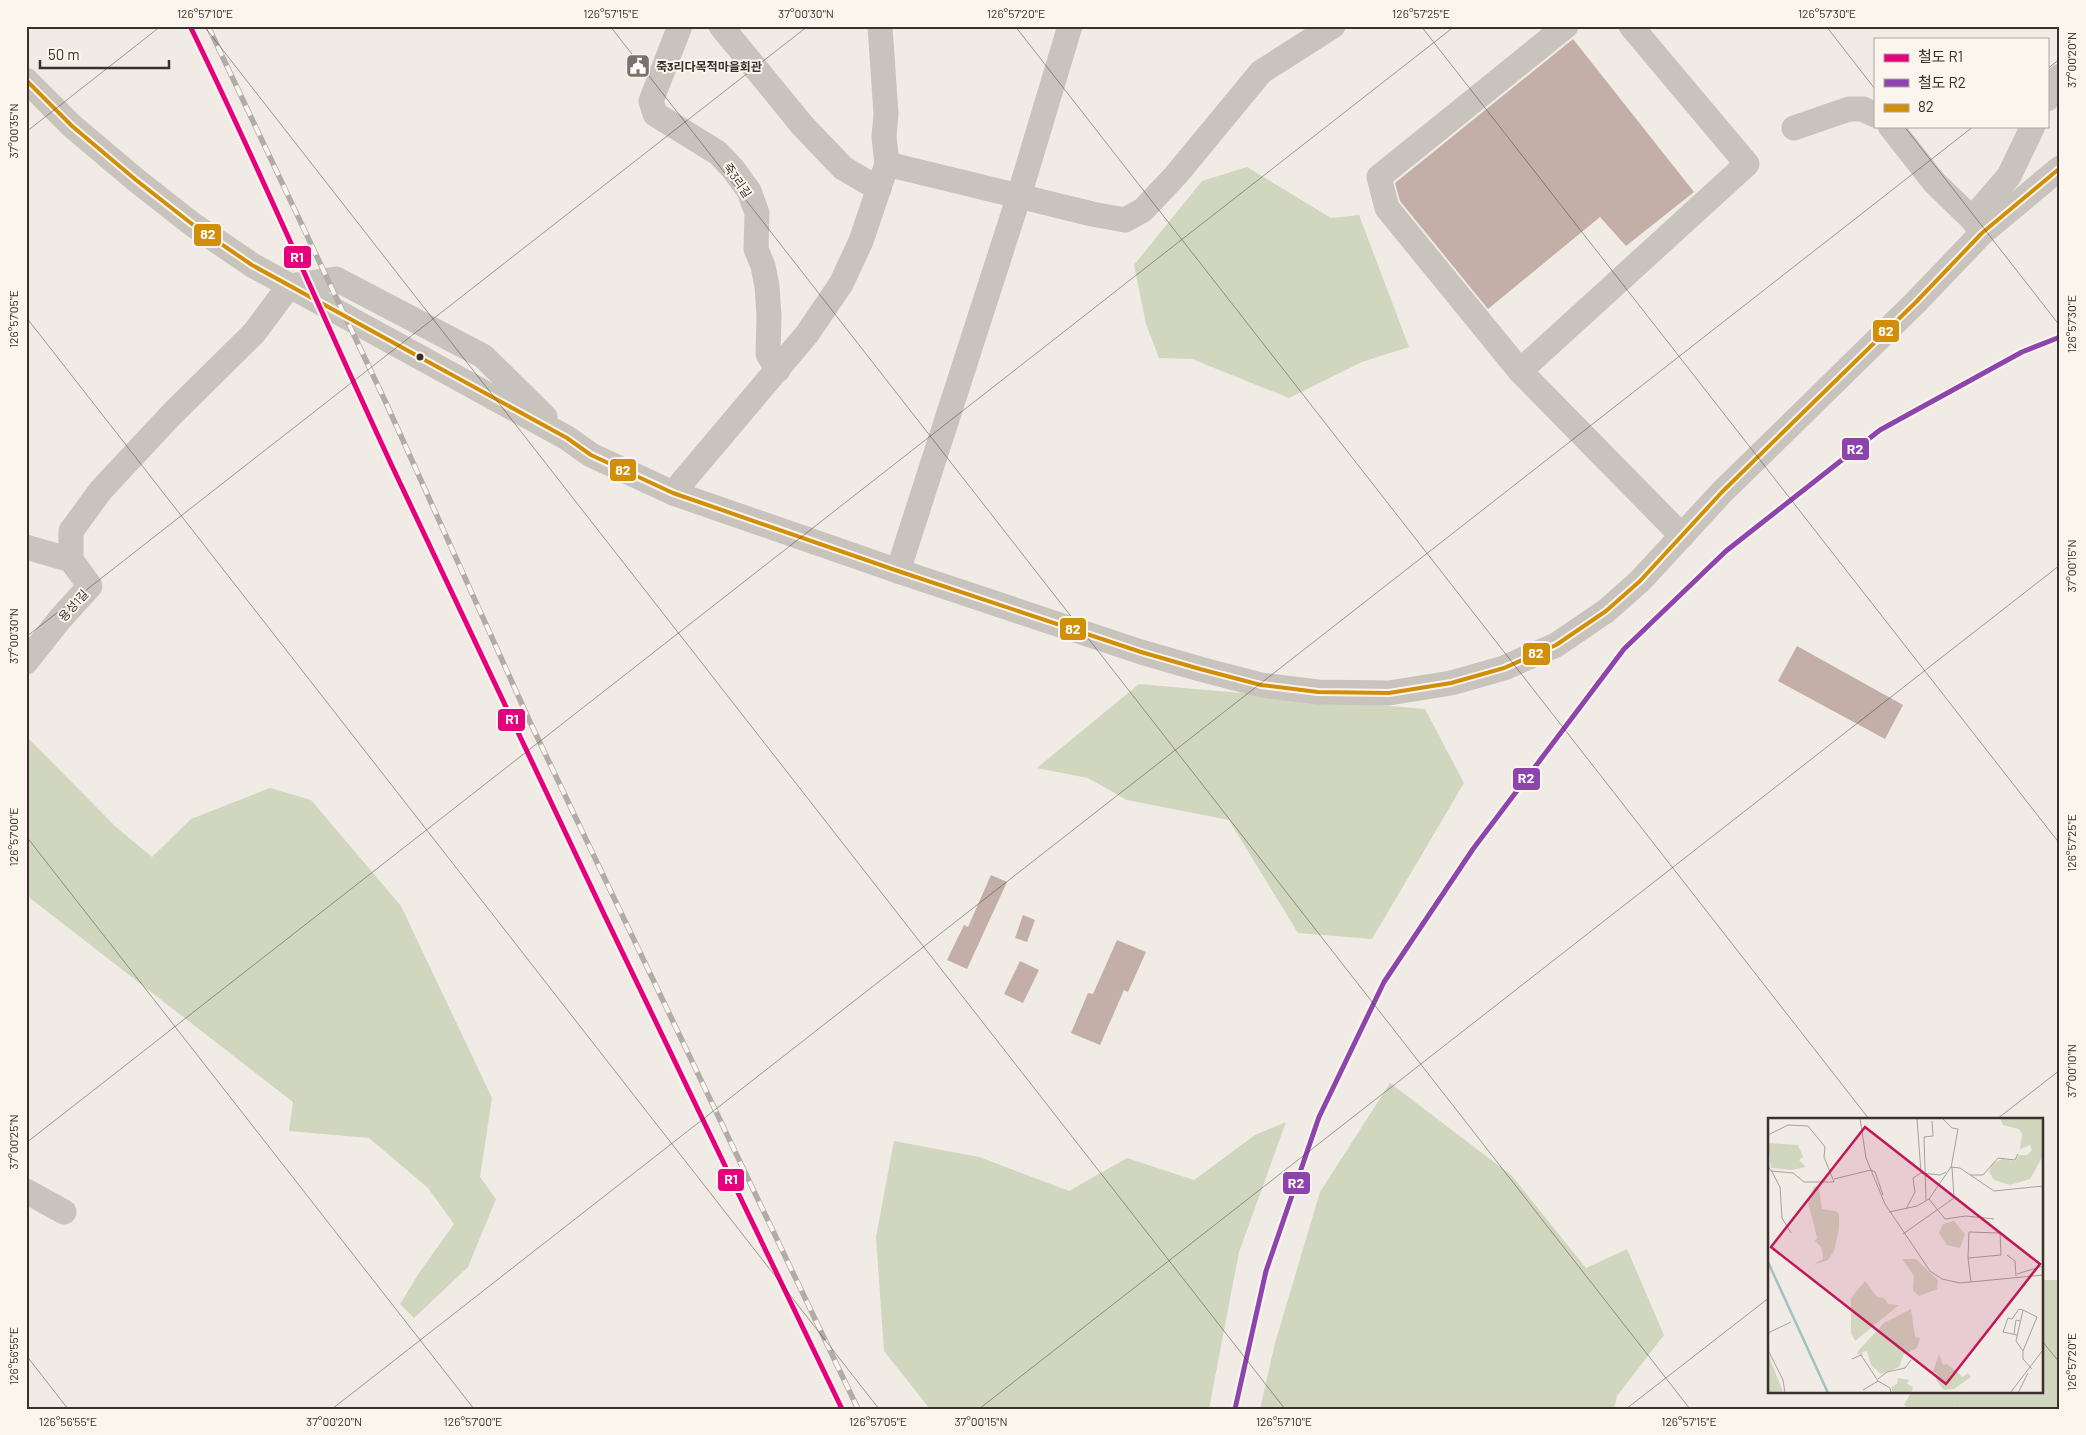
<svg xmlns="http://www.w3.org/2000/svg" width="2086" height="1435" font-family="Barlow,'Noto Sans KR',sans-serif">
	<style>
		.green { fill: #d1d6bf }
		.building { fill: #c3afa7 }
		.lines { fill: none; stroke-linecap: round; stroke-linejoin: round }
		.minor { stroke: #c9c3be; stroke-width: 25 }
		.rail-casing { stroke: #b1aca8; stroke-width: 5.5 }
		.rail { stroke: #fbf5ee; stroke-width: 4; stroke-dasharray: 11; stroke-linecap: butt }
		.bus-1-casing { stroke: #fbf5ee; stroke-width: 8 }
		.bus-1 { stroke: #d18e09; stroke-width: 4 }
		.rail-1-casing { stroke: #fbf5ee; stroke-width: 9 }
		.rail-2-casing { stroke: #fbf5ee; stroke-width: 9 }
		.rail-1 { stroke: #e5007d; stroke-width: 5 }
		.rail-2 { stroke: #8e44ad; stroke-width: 5 }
		.ticks { fill: none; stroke: #3b302b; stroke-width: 1; stroke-opacity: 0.45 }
		.bus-dot { fill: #3b302b; stroke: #fbf5ee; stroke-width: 2 }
		.labels { text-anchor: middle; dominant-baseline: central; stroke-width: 4; stroke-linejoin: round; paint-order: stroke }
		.poi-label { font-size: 12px; font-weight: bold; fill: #3b302b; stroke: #fbf5ee; text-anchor: start }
		.street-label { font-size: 12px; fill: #3b302b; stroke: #fbf5ee }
		.inset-river { fill: none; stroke: #a1c2c1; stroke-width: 2.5 }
		.inset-road { fill: none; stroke: #a8a09b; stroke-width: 1 }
		.view { fill: #c2185b; fill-opacity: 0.15; stroke: #c2185b; stroke-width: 2.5 }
		.inset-edge { fill: none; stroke: #3b302b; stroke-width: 2.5 }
		.line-badge { stroke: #fbf5ee; stroke-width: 2 }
		.badge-label { font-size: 14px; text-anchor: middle; font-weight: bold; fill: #fff }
		.neatline { fill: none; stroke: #3b302b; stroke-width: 2 }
		.ticks-label { font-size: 12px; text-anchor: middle; fill: #3b302b }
	</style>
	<rect width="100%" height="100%" fill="#f0ebe5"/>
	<g class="green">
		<polygon points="1247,167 1331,218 1359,215 1409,347 1362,362 1289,398 1192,359 1159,358 1146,324 1134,265 1202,181"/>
		<polygon points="1139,684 1425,709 1464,783 1372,939 1298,933 1229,820 1127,800 1088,778 1037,768"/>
		<polygon points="26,736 116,827 152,857 191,819 270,788 311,800 401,906 492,1098 480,1177 496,1199 468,1267 414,1318 400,1304 419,1273 454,1224 428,1188 369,1138 289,1131 293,1102 26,895"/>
		<polygon points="1390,1083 1511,1175 1586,1268 1627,1249 1664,1335 1617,1396 1614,1409 1260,1409 1275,1343 1320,1192"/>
		<polygon points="1286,1122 1239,1252 1209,1409 930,1409 884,1351 876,1237 894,1141 979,1157 1069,1191 1127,1158 1194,1180 1255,1135"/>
		<polygon points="2042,1280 2060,1280 2060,1409 1956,1409 1955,1406 1950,1409 1909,1409 1904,1405 1912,1391 2042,1391"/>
	</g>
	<g class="building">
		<polygon points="1573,39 1694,192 1626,246 1600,217 1488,309 1400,201 1395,183"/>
		<polygon points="1797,646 1903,705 1885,739 1778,681"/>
		<polygon points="991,875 1007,882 967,969 947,960 964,925 968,927"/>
		<polygon points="1023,915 1035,920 1027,942 1015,938"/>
		<polygon points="1117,940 1146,952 1128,992 1124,990 1100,1045 1071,1033 1088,993 1093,994"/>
		<polygon points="1020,961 1039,970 1023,1003 1004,994"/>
	</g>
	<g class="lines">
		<g class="minor">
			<polyline points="680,26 651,101 655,114 718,153 733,169 749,191 757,213 756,249 763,266 767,286 769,316 768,354 778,370"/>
			<polyline points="721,26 802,125 843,168 879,189"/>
			<polyline points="1566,26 1379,177 1387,208 1520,371 1682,536"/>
			<polyline points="26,80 72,126 136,180 192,224 252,265 567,438 591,455 673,493 898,571 1141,652 1200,669 1261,685 1318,692 1389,693 1451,683 1504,668 1556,645 1606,611 1640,581 1722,492 1916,302 1982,233 2060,168"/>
			<polyline points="2047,99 2060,76"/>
			<polyline points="1890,126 1934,182 1972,219 1982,233"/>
			<polyline points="1794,128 1849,109 1863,109 1875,115"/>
			<polyline points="887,164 1092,214 1125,220 1143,210 1176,175 1261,72 1333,26"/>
			<polyline points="1972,219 2009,176 2033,126"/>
			<polyline points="1520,371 1747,164 1631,26"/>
			<polyline points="673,493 807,334 841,284 861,241 887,164 884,137 886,114 880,26"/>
			<polyline points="26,547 71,560 90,586 60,619 26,662"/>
			<polyline points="71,560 71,531 101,490 172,414 254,333 289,286 336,279 483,356 545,417"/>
			<polyline points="898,571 1019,196 1070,26"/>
			<polyline points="26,1191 64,1212"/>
		</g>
		<defs>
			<g id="rail">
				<path d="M 190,26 C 261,171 324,320 392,466 C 540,781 690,1096 842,1409"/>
				<polyline points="208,26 387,405 530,722 858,1409"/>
			</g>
		</defs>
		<use href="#rail" class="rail-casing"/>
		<use href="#rail" class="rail"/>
		<defs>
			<polyline id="bus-1" points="26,80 72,126 136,180 192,224 252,265 567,438 591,455 673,493 898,571 1141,652 1200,669 1261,685 1318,692 1389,693 1451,683 1504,668 1556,645 1606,611 1640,581 1722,492 1916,302 1982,233 2060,168"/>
		</defs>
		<use href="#bus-1" class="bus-1-casing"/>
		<use href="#bus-1" class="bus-1"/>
		<defs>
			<path id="rail-1" d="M 190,26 C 261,171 324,320 392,466 C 540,781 690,1096 842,1409"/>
			<polyline id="rail-2" points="1235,1409 1266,1271 1319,1117 1384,982 1473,849 1624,649 1726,551 1880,430 2022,352 2060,337"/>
		</defs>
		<use href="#rail-1" class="rail-1-casing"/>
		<use href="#rail-2" class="rail-2-casing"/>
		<use href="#rail-1" class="rail-1"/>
		<use href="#rail-2" class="rail-2"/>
	</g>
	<path class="ticks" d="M 204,26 L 1285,1409M 610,26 L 1690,1409M 1015,26 L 1869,1119M 1421,26 L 2060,844M 1826,26 L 1875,89M 2047,69 L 2060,59M 1904,126 L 2060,326M 26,132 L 161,26M 26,317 L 879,1409M 26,637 L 808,26M 26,836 L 474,1409M 1997,1119 L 2060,1070M 26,1143 L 1455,26M 2042,1341 L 2060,1363M 26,1355 L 68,1409M 332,1409 L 1974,126M 979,1409 L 2060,565M 1626,1409 L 1770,1297"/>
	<defs>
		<symbol id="civic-square" viewBox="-11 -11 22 22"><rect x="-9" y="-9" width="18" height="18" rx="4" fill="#7a716c" stroke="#fbf5ee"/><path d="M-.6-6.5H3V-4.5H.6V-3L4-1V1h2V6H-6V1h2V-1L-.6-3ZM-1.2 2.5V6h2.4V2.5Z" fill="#fff"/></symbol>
	</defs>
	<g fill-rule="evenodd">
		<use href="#civic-square" x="624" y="52" width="28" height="28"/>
	</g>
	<circle class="bus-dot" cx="420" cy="357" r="4.5"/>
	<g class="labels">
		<g class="poi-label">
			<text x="656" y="66">죽3리다목적마을회관</text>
		</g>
		<g class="street-label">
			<text transform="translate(738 180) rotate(55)">죽3리길</text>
			<text transform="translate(73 605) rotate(-48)">용성1길</text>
		</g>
	</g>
	<g transform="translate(1768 1118)">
		<rect width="275" height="275" fill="#f0ebe5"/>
		<path d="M 232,0 L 275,0 L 275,38 L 262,61 L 242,67 L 226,62 L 221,54 L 224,46 L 234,41 L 247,43 L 251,37 L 259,37 L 264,32 L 262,27 L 252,31 L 254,16 L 251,11 L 235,7 ZM 0,25 L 30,27 L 35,39 L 31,42 L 38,49 L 24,52 L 3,50 ZM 46,68 L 51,69 L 54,91 L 68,93 L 71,96 L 71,111 L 66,133 L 60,142 L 45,147 L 55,141 L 55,137 L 53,129 L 47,123 L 49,120 L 40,84 ZM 186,103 L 197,116 L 192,130 L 179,127 L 171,115 L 175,106 ZM 134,141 L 148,141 L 170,162 L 169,171 L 151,178 L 145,172 L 146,158 ZM 97,163 L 109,179 L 116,180 L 120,186 L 131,187 L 87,223 L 83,215 L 83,180 ZM 143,191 L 147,219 L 152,220 L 149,230 L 136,236 L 131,249 L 113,256 L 103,247 L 99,233 L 94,234 L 95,238 L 89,236 L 90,233 L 116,205 ZM 0,236 L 15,274 L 15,275 L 0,275 ZM 171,236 L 175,247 L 179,246 L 195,259 L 200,255 L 203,259 L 186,271 L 176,272 L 168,262 L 169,255 L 165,254 ZM 130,260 L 141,262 L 139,266 L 145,269 L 143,275 L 125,275 L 123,269 L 129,266 Z" fill="#d1d6bf"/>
		<path class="inset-river" d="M 0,144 L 60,275"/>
		<path class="inset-road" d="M 92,0 L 98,40 L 117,86 L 162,153 L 174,161 L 192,165 L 275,157M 149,0 L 153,55M 174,0 L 184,10 L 190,11 L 183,50M 0,17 L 20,7 L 40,8 L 57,29 L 56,39 L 66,64 L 36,64 L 25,55 L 3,53 L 0,48M 3,52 L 12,69 L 14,100 L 23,115M 202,57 L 215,57 L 230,40 L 247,42 L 250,36M 66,61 L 103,52 L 107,54 L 115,77M 161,81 L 177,101 L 198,98 L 226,101M 158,82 L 156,19 L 165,18 L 164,3M 138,91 L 147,74 L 145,60 L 153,55 L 172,57 L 178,54M 121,94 L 149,88 L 161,81 L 183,49 L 192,50 L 226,73 L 275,68M 135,116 L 186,80 L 184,49M 239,137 L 247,143 L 248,158M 200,140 L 201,114 L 232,115 L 233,137 L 200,140 L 203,164M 249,156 L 275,148M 255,192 L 269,199 L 255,233 L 255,241 L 264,251M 0,215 L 23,204M 246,216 L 248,202 L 252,203M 249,217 L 235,214 L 240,200 L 244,201 L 251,191 L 255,192 L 248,223 L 255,233M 0,232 L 15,262 L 17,275M 84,241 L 93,237 L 110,263 L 95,272M 110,261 L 119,254 L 137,250 L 143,242M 110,263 L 122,270 L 123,275M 242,275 L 275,232M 250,275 L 260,255"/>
		<path class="view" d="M 97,9 L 272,146 L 178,266 L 3,129 Z"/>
		<rect width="275" height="275" class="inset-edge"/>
	</g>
	<g class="line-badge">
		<rect x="193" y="223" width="29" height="24" rx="5" fill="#d18e09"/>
		<rect x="283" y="245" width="29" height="24" rx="5" fill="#e5007d"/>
		<rect x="1872" y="319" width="28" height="24" rx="5" fill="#d18e09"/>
		<rect x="1841" y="437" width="29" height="24" rx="5" fill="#8e44ad"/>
		<rect x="609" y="458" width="28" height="24" rx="5" fill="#d18e09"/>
		<rect x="1059" y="617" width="28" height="24" rx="5" fill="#d18e09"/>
		<rect x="1522" y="642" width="29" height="24" rx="5" fill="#d18e09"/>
		<rect x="497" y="708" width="29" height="24" rx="5" fill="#e5007d"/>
		<rect x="1512" y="767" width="29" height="24" rx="5" fill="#8e44ad"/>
		<rect x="717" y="1168" width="28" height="24" rx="5" fill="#e5007d"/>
		<rect x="1282" y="1171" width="29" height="24" rx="5" fill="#8e44ad"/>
	</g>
	<g class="badge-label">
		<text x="208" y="239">82</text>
		<text x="297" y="262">R1</text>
		<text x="1886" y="336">82</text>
		<text x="1855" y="454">R2</text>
		<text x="623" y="475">82</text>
		<text x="1073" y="634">82</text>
		<text x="1536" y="658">82</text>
		<text x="512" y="724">R1</text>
		<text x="1526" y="783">R2</text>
		<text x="731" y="1184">R1</text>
		<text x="1296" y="1188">R2</text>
	</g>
	<rect width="2086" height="1435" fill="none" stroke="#fbf5ee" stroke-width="55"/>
	<rect x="1874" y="38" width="175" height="90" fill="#fbf5ee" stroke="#aea6a0"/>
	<rect x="1884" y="54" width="25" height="8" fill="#e5007d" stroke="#aea6a0"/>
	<text x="1918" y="62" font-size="15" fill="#3b302b">철도 R1</text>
	<rect x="1884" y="79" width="25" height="8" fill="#8e44ad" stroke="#aea6a0"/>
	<text x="1918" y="88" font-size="15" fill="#3b302b">철도 R2</text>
	<rect x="1884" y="104" width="25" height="8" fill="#d18e09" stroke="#aea6a0"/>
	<text x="1918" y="112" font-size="15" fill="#3b302b">82</text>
	<path d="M40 60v8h129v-8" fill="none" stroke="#3b302b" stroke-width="2.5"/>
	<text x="48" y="60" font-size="15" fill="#3b302b" stroke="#fbf5ee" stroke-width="4" paint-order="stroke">50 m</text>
	<rect x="28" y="28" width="2030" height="1380" class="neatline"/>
	<g class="ticks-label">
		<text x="205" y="18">126°57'10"E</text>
		<text x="611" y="18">126°57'15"E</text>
		<text x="806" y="18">37°00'30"N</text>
		<text x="1016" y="18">126°57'20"E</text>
		<text x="1421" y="18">126°57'25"E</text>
		<text x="1827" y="18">126°57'30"E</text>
		<text transform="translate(2072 60) rotate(-90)" y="4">37°00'20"N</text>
		<text transform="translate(14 131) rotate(-90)" y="4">37°00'35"N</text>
		<text transform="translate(14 319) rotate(-90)" y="4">126°57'05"E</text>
		<text transform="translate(2072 324) rotate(-90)" y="4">126°57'30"E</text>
		<text transform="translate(2072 566) rotate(-90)" y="4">37°00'15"N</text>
		<text transform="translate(14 636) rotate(-90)" y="4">37°00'30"N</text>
		<text transform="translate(14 837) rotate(-90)" y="4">126°57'00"E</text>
		<text transform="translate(2072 843) rotate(-90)" y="4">126°57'25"E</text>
		<text transform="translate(2072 1071) rotate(-90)" y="4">37°00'10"N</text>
		<text transform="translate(14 1142) rotate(-90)" y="4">37°00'25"N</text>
		<text transform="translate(14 1356) rotate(-90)" y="4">126°56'55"E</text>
		<text transform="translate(2072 1362) rotate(-90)" y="4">126°57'20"E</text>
		<text x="68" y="1426">126°56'55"E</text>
		<text x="334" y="1426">37°00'20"N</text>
		<text x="473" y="1426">126°57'00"E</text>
		<text x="878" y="1426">126°57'05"E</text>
		<text x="981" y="1426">37°00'15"N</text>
		<text x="1284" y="1426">126°57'10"E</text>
		<text x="1689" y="1426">126°57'15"E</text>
	</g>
</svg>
